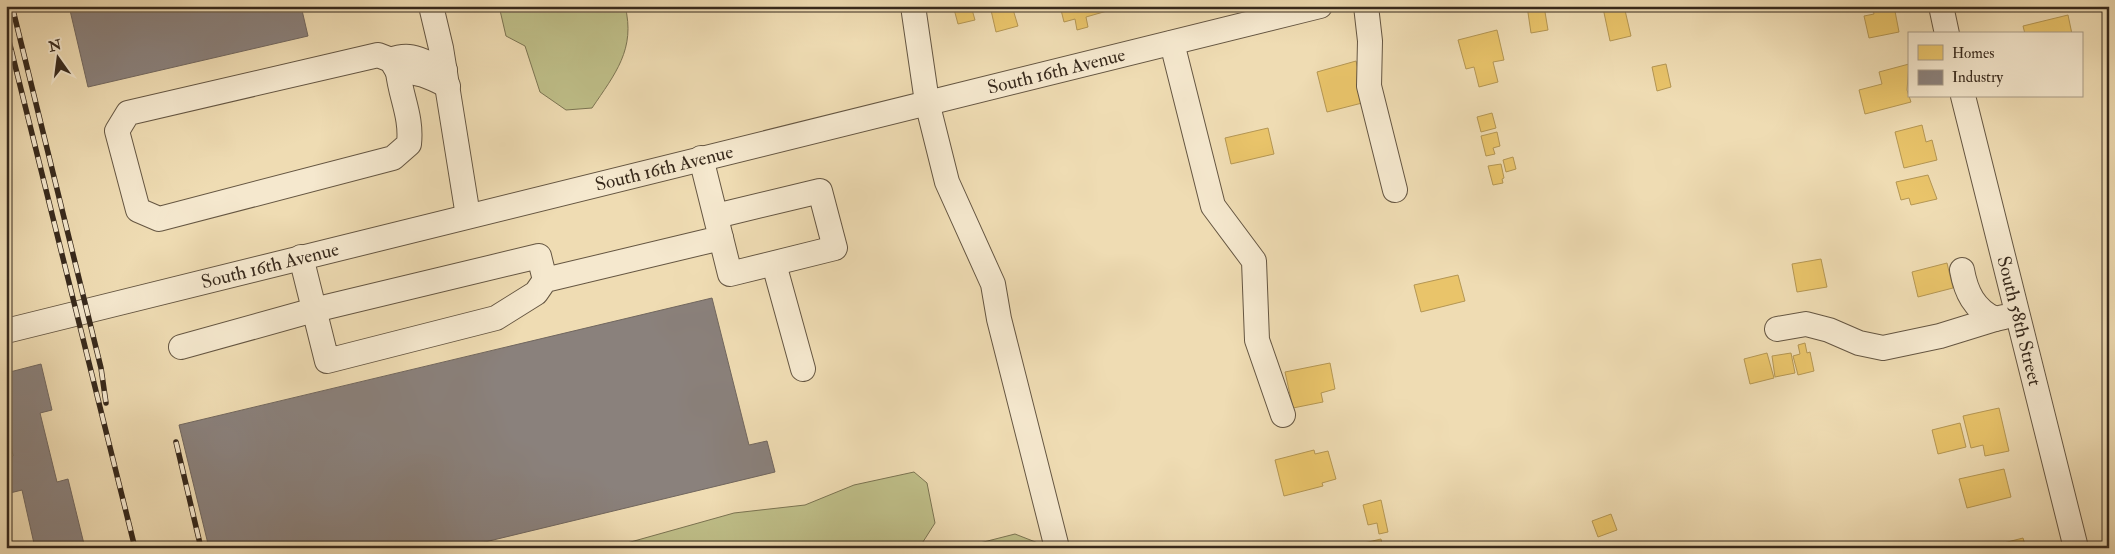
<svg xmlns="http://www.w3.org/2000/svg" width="2115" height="554" font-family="'IM FELL Double Pica',serif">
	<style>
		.green { fill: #bfbf89; stroke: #7b7452 }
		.homes { fill: #e9c46a; stroke: #b49653 }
		.industry { fill: #8a817c; stroke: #71675f }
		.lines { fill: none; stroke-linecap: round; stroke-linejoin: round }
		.minor-casing { stroke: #655642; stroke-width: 26 }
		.minor { stroke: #f5e8ce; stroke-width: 24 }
		.rail-casing { stroke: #37291c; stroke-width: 5.5 }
		.rail { stroke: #f5e8ce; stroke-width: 4; stroke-dasharray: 11; stroke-linecap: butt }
		.labels { text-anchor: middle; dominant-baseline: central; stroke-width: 5; stroke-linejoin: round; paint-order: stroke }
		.street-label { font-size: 19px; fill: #37291c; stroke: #f5e8ce }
	</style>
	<rect width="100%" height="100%" fill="#efdcb3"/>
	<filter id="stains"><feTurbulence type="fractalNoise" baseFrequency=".004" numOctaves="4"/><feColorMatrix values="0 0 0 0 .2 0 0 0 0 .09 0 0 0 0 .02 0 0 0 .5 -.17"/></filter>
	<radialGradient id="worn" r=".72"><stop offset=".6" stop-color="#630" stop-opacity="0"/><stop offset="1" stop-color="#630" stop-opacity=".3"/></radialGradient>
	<g class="green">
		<path d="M 499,6 L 625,6 C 636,49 615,74 592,108 L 566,110 L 540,92 L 525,46 L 506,36 Z"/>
		<polygon points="914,472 927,483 935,523 921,545 884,548 599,548 627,543 734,513 805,505 854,485"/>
		<polygon points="1015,534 1038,543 1039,548 960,548"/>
	</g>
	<g class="homes">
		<polygon points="971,6 975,20 958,24 954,9"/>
		<polygon points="990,6 1012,6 1018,26 996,32"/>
		<polygon points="1060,6 1106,6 1107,11 1086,17 1088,27 1077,30 1075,19 1064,22"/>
		<polygon points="1527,6 1544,6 1548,30 1531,33"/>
		<polygon points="1592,6 1624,6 1631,36 1610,41 1603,8 1593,10"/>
		<polygon points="1872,6 1894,6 1899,32 1869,38 1864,16 1874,14"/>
		<polygon points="2068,15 2072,34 2025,34 2023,26"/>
		<polygon points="1497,30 1504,60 1493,62 1498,82 1479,87 1474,67 1466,69 1458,40"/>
		<polygon points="1356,61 1366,102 1327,112 1317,72"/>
		<polygon points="1666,64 1671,87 1657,91 1652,67"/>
		<polygon points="1909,64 1907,90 1911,102 1865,114 1859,90 1882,84 1879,72"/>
		<polygon points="1492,113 1496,128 1481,132 1477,117"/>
		<polygon points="1922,125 1926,142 1932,140 1937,160 1904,168 1895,132"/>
		<polygon points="1268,128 1274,154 1231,164 1225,138"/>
		<polygon points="1497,132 1500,146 1493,148 1495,154 1486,156 1481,136"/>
		<polygon points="1513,157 1516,169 1506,172 1503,160"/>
		<polygon points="1501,164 1504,178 1502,179 1503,183 1493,185 1488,166"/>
		<polygon points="1928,175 1937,199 1911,205 1909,198 1901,200 1896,182"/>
		<polygon points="1821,259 1827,287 1797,292 1792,264"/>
		<polygon points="1947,263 1953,288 1918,297 1912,272"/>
		<polygon points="1458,275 1465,301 1421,312 1414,285"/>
		<polygon points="1805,343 1807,353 1810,352 1814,371 1798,375 1793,356 1800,354 1798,345"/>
		<polygon points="1767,353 1774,378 1750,384 1744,359"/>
		<polygon points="1791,353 1795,373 1775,377 1772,356"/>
		<polygon points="1330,363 1335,389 1321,393 1323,402 1293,408 1285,372"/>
		<polygon points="1999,408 2009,451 1985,456 1983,445 1971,448 1963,416"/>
		<polygon points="1960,423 1966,447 1938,454 1932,430"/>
		<polygon points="1314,450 1315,454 1328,451 1336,479 1322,483 1323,486 1284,496 1275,460"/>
		<polygon points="2004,469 2011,497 1967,508 1959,479"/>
		<polygon points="1381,500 1388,532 1379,534 1377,523 1368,525 1363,505"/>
		<polygon points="1611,514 1617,530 1598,537 1592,521"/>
		<polygon points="2023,538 2026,548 1984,548"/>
		<polygon points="1381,539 1383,548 1365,548 1364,543"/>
		<polygon points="1413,542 1414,548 1397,548 1397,546"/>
	</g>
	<g class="industry">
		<polygon points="69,6 301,6 308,36 88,87"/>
		<polygon points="712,298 749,445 767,441 775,472 460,548 209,548 179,425"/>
		<polygon points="41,364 52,410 40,413 57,482 68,479 85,548 35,548 22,490 10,493 6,478 6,458 13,456 11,444 6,445 6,385 9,384 6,373"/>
	</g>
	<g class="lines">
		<defs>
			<g id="minor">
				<polyline points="431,6 441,48 468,216"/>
				<polyline points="913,6 927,102 947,182 993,284 999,319 1057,548"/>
				<polyline points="1366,6 1370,41 1369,86 1395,190"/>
				<polyline points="1941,6 1947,34"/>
				<polyline points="1172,43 1213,206 1254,261 1257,340 1283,415"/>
				<path d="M 391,60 L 378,55 L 128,113 L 117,131 L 138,210 L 159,219 L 393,158 L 409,144 C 412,117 401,98 398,72"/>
				<path d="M 445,70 C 424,63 413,51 391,60 L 398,72 C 417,70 432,78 448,86"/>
				<path id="s1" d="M 1963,96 L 2076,548"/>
				<polyline points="716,216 820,191 835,248 730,274 721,238"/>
				<polyline points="301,257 327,361 496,318 536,293 545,280 721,238 701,158"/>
				<polyline points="774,264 803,369"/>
				<path d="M 1962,270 C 1966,292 1974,309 1995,319 L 2004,317"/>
				<polyline points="1777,329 1806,324 1829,330 1859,343 1883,348 1940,336 1995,319"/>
				<path id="s2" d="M 6,331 L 1320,6"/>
				<polyline points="181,347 314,310 539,256 545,280"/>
			</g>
		</defs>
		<use href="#minor" class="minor-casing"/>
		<use href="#minor" class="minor"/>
		<defs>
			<g id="rail">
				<polyline points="12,6 101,368 106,403"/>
				<polyline points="6,29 135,548"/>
				<polyline points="176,442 201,548"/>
			</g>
		</defs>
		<use href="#rail" class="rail-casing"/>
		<use href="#rail" class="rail"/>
	</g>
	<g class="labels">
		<g class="street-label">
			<text stroke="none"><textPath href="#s2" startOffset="1082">South 16th Avenue</textPath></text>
			<text stroke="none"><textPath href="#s2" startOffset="678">South 16th Avenue</textPath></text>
			<text stroke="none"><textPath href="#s2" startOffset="272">South 16th Avenue</textPath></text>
			<text stroke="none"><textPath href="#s1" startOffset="232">South 58th Street</textPath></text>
		</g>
	</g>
	<rect width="2115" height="554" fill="none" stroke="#efdcb3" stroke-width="25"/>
	<rect x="8" y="8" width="2100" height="539" fill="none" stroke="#37291c" stroke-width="2.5"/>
	<rect x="12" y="12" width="2090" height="529" fill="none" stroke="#37291c"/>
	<rect x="1908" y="32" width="175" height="65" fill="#f5e8ce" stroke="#a99c87"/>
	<rect x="1918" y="45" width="25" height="15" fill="#e9c46a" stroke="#a99c87"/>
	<text x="1952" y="58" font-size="15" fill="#37291c">Homes</text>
	<rect x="1918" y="70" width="25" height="15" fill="#8a817c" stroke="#a99c87"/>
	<text x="1952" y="82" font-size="15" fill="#37291c">Industry</text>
	<g transform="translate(58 58) rotate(346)" stroke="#f5e8ce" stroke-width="4" paint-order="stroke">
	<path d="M0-4L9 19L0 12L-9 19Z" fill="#37291c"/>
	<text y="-8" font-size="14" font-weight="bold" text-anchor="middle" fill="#37291c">N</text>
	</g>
	<rect width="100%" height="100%" filter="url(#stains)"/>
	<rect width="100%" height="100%" fill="url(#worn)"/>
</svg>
